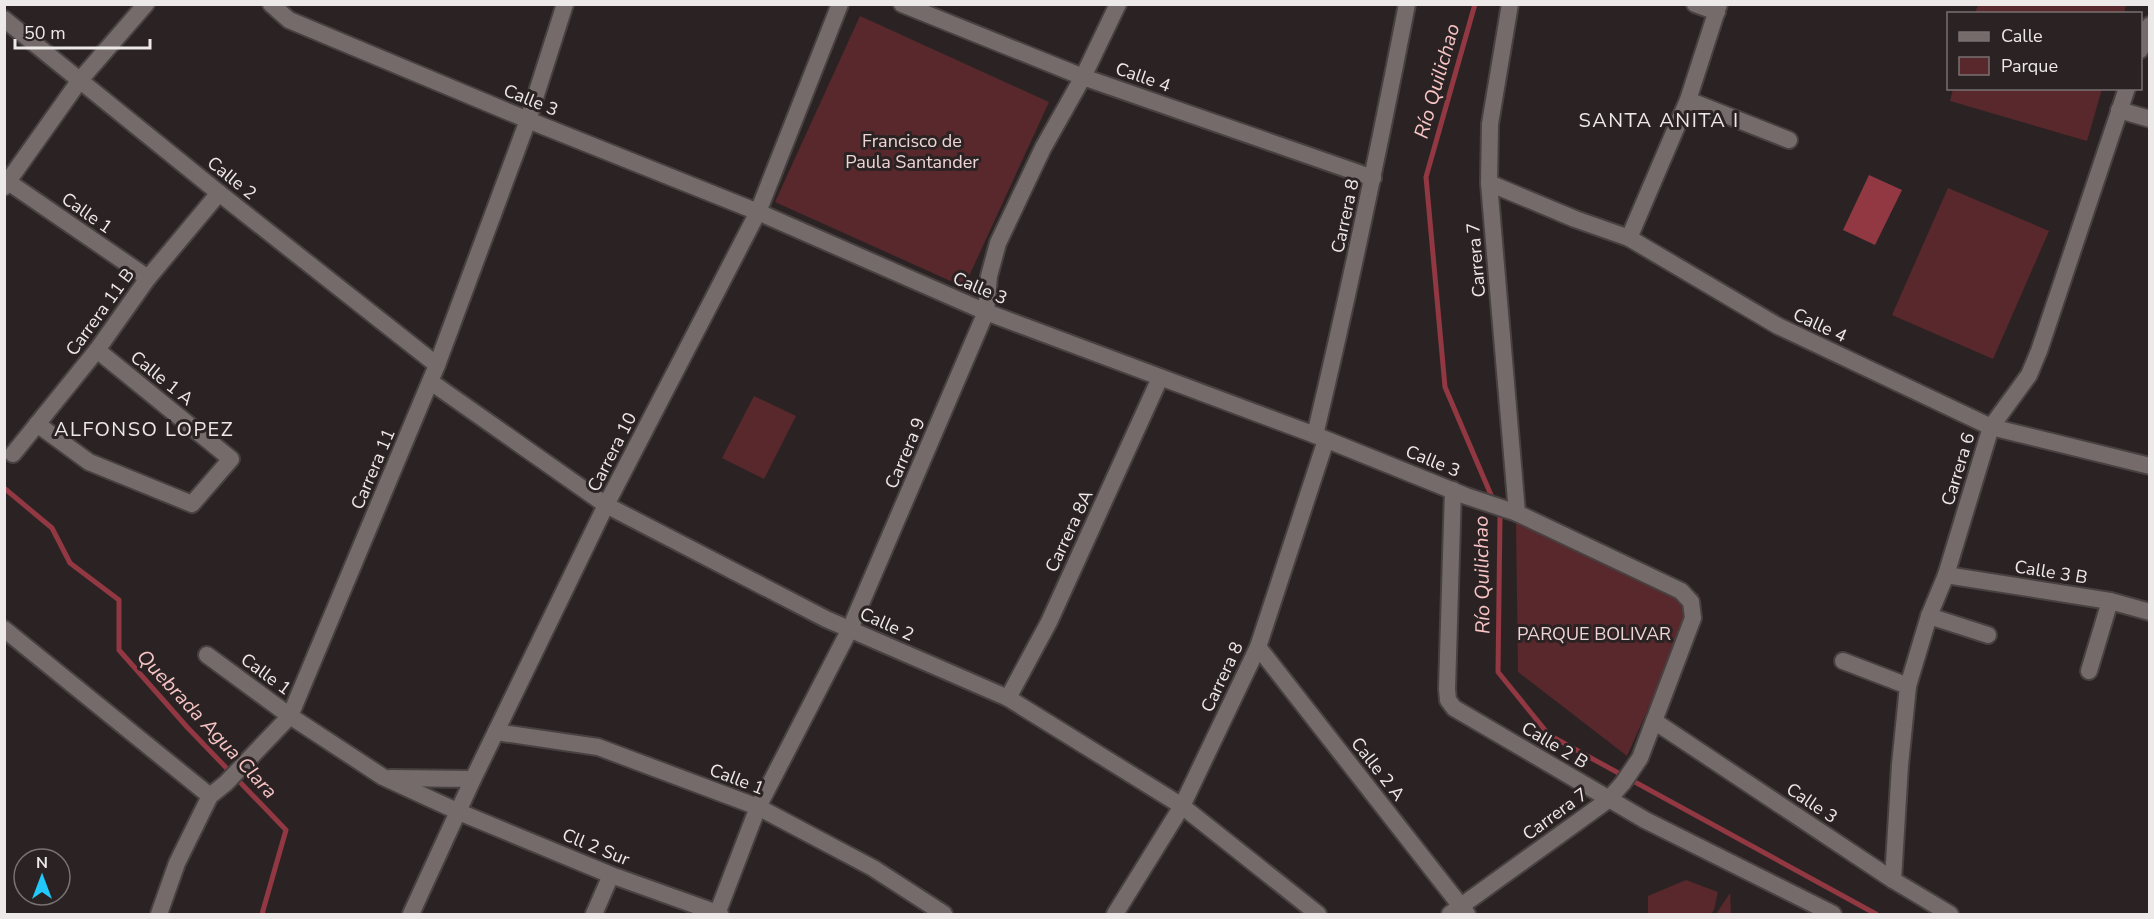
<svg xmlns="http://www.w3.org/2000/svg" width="2154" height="919" font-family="'Nunito Sans',sans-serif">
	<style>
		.green { fill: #58282c }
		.water { fill: #913842 }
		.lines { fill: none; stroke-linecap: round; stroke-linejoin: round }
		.stream { stroke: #913842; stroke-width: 5 }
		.minor-casing { stroke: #484141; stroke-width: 20 }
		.minor { stroke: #756b6b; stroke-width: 16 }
		.labels { text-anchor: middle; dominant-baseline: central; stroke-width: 6; stroke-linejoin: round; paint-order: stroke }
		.street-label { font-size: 18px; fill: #eee9e9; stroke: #2b2323 }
		.park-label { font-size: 18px; fill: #efd4d5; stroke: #2b2323 }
		.water-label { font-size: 20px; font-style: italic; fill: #f8c4c5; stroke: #2b2323 }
		.neighbourhood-label { font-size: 20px; letter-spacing: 1.5px; fill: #eee9e9; stroke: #2b2323 }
	</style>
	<rect width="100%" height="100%" fill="#2b2323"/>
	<g class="green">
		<polygon points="1978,5 1978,4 2126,5 2124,13 1975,13"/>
		<polygon points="860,16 1049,102 964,287 775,202"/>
		<polygon points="1953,89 1953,88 2102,89 2087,141 1950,101"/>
		<polygon points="1948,188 2049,231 1993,359 1892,315"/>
		<polygon points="754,396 796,416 764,479 722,458"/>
		<polygon points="1516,521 1699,594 1627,756 1518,672"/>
		<polygon points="1686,880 1718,892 1714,910 1711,914 1648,914 1648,896"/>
		<polygon points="1730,893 1731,914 1716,914"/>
	</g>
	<polygon class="water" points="1869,175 1902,190 1875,245 1843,230"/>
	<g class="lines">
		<g class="stream">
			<polyline points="1475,4 1426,177 1445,387 1494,502"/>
			<polyline points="4,488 52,528 70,563 119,600 119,650 187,727 286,830 262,914"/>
			<polyline points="1497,510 1500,516 1498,672 1549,735 1876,914"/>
		</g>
		<defs>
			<g id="minor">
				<polyline points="271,4 289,20 528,120 758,212 986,312 1315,435 1466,496 1517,513 1681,591 1691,602 1693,618 1640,758 1623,783 1608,800 1450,914"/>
				<polyline points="902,4 1083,77 1373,178"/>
				<polyline points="1510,4 1490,124 1489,183 1517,513"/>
				<polyline points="1695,4 1717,12"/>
				<polyline points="4,19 219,193 437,365"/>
				<polyline points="2140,50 2150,25"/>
				<polyline points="1688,100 1789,140"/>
				<polyline points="2119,110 2150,119"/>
				<polyline points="4,179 148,278"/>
				<polyline points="1489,183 1575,219 1629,238 1778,326 1991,427 2150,466"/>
				<polyline points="4,187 80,80 146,4"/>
				<polyline points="1629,238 1688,100 1719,4"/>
				<polyline points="431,382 606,505 826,619 1008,698 1182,806 1318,914"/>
				<polyline points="37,424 89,462 192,504 231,459 97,350"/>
				<path d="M 1315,435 C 1349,292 1379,149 1407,4"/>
				<polyline points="13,454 97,350 148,278 219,193"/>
				<polyline points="1453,490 1447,689 1448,700 1454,708 1645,820 1833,914"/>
				<polyline points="1946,575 2110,601 2150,612"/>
				<polyline points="1929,616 1988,635"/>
				<polyline points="4,629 210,796"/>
				<polyline points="1258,647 1467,914"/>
				<polyline points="207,655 290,716 383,777 459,812 611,875 720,914"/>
				<polyline points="1843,661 1908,686"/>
				<polyline points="2089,671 2110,601"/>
				<polyline points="1008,698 1049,622 1160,378"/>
				<polyline points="1654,721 1893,880 1950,914"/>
				<polyline points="496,732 598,747 758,807 873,868 944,914"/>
				<polyline points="390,778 473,779"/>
				<polyline points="1893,880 1900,765 1908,686 1929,616 1946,575 1991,427 2029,375 2039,351 2127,88"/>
				<polyline points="159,914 177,863 210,796 226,783 290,716 437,365 528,120 565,4"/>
				<polyline points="411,914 473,779 606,505 758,212 840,4"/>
				<polyline points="594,914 611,875"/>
				<polyline points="717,914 758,807 850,629 986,312 989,276 998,243 1043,148 1083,77 1118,4"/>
				<polyline points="1115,914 1182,806 1258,647 1326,440"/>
			</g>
		</defs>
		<use href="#minor" class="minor-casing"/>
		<use href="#minor" class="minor"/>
	</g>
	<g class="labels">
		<g class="street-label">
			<text transform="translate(1143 77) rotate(19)">Calle 4</text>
			<text transform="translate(531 100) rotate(22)">Calle 3</text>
			<text transform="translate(232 178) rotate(39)">Calle 2</text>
			<text transform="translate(87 213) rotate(35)">Calle 1</text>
			<text transform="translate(1345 216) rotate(-78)">Carrera 8</text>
			<text transform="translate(1476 260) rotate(-95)">Carrera 7</text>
			<text transform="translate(980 288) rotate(23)">Calle 3</text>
			<text transform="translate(100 312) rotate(-54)">Carrera 11 B</text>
			<text transform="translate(1820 325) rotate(25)">Calle 4</text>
			<text transform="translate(162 378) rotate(39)">Calle 1 A</text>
			<text transform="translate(612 452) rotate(-63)">Carrera 10</text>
			<text transform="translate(905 453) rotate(-67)">Carrera 9</text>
			<text transform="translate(1433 461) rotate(22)">Calle 3</text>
			<text transform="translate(373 469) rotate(-67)">Carrera 11</text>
			<text transform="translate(1958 469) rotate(-73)">Carrera 6</text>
			<text transform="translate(1069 531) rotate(-65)">Carrera 8A</text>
			<text transform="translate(2051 572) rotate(9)">Calle 3 B</text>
			<text transform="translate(887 624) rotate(24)">Calle 2</text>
			<text transform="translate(266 674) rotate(36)">Calle 1</text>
			<text transform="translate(1222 677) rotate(-65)">Carrera 8</text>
			<text transform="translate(1555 745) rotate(31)">Calle 2 B</text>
			<text transform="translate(1378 769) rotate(52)">Calle 2 A</text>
			<text transform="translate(737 779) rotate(21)">Calle 1</text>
			<text transform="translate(1812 803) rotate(34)">Calle 3</text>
			<text transform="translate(1555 814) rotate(-36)">Carrera 7</text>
			<text transform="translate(596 847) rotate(22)">Cll 2 Sur</text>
		</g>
		<g class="park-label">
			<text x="912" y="141">Francisco de<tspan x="912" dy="21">Paula Santander</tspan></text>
			<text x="1594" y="634">PARQUE BOLIVAR</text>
		</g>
		<g class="water-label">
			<text transform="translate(1437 81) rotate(-74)">Río Quilichao</text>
			<text transform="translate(1482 575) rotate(-91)">Río Quilichao</text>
			<text transform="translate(207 724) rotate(47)">Quebrada Agua Clara</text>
		</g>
		<g class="neighbourhood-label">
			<text x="1659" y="120">SANTA ANITA I</text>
			<text x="144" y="429">ALFONSO LOPEZ</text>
		</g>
	</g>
	<rect width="2154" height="919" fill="none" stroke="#eee9e9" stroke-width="12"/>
	<rect x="1947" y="12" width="195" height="78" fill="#2b2323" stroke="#797272" stroke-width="1.5"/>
	<rect x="1959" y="32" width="30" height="9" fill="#756b6b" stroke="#797272" stroke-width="1.5"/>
	<text x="2001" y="42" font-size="18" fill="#eee9e9">Calle</text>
	<rect x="1959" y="57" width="30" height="18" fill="#58282c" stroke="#797272" stroke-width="1.5"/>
	<text x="2001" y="72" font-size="18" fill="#eee9e9">Parque</text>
	<g transform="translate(42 877)"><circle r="28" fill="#2b2323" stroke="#797272" stroke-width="1.5"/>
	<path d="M0-4.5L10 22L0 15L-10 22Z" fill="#22c9fd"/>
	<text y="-9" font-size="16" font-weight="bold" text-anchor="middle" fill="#eee9e9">N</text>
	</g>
	<path d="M15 39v9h135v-9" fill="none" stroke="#eee9e9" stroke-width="3"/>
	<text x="24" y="39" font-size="18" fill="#eee9e9" stroke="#2b2323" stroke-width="4.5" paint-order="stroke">50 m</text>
</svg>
